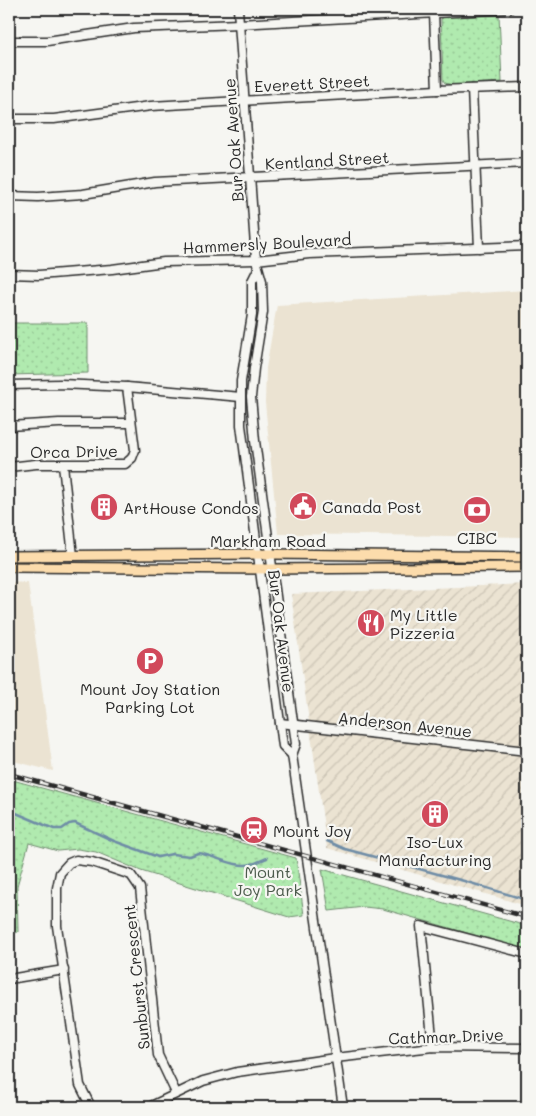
<svg xmlns="http://www.w3.org/2000/svg" width="536" height="1116" font-family="Mali,sans-serif">
	<style>
		.built { fill: #ebe3d2 }
		.industrial { fill: url(#industrial-furrows) }
		.park { fill: url(#park-dots); stroke: #6e8a6d }
		.lines { fill: none; stroke-linecap: round; stroke-linejoin: round }
		.stream { stroke: #6e8ca6; stroke-width: 2.5 }
		.minor-casing { stroke: #2b2b2b; stroke-width: 11 }
		.major-casing { stroke: #2b2b2b; stroke-width: 12 }
		.minor { stroke: #f6f6f2; stroke-width: 8 }
		.major { stroke: #fcdcac; stroke-width: 9 }
		.rail-casing { stroke: #2b2b2b; stroke-width: 4.5 }
		.rail { stroke: #f6f6f2; stroke-width: 2.5; stroke-dasharray: 8; stroke-linecap: butt }
		.labels { text-anchor: middle; dominant-baseline: central; stroke-width: 4.5; stroke-linejoin: round; paint-order: stroke }
		.street-label { font-size: 16px; fill: #2b2b2b; stroke: #f6f6f2 }
		.poi-label { font-size: 16px; fill: #2b2b2b; stroke: #f6f6f2; text-anchor: start }
		.park-label { font-size: 16px; fill: #4c5b4c; stroke: #f6f6f2 }
	</style>
	<defs>
		<pattern id="industrial-furrows" width="10" height="10" patternUnits="userSpaceOnUse" patternTransform="scale(1.25)"><rect width="10" height="10" fill="#ebe3d2"/><path d="M-1 1l2-2M0 10L10 0M9 11l2-2" fill="none" stroke="#cac3b4"/></pattern>
		<pattern id="park-dots" width="8" height="8" patternUnits="userSpaceOnUse" patternTransform="scale(1.25)"><rect width="8" height="8" fill="#b0eaaf"/><path d="M2 2h.1M6 6h.1" fill="none" stroke="#98c997" stroke-width="1.8" stroke-linecap="round"/></pattern>
	</defs>
	<rect width="100%" height="100%" fill="#f6f6f2"/>
	<filter id="ink" filterUnits="userSpaceOnUse"><feTurbulence type="fractalNoise" baseFrequency=".02" numOctaves="2"/><feDisplacementMap in="SourceGraphic" scale="10" xChannelSelector="R" yChannelSelector="G"/><feConvolveMatrix kernelMatrix="1 2 1 2 8 2 1 2 1" color-interpolation-filters="sRGB"/></filter>
	<g filter="url(#ink)">
		<g class="built">
			<polygon points="527,290 527,537 278,534 265,403 266,368 277,305"/>
			<polygon points="9,582 28,583 53,771 9,760"/>
		</g>
		<polygon class="industrial" points="527,584 527,906 327,848 291,594"/>
		<g class="park">
			<polygon points="499,14 502,82 452,85 445,83 443,80 441,19 444,17"/>
			<polygon points="9,323 88,323 88,373 9,375"/>
			<polygon points="9,779 296,858 304,915 289,917 141,871 96,852 78,849 58,851 29,843 17,886 18,932 9,934"/>
			<polygon points="322,869 527,926 527,950 383,909 364,907 329,911"/>
		</g>
		<g class="lines">
			<g class="stream">
				<path d="M 9,810 L 54,829 L 62,829 L 69,824 L 75,823 L 114,841 L 158,857 L 172,854 L 190,856 L 198,853 C 213,855 237,869 252,864 C 257,863 262,860 267,858"/>
				<polyline points="327,841 345,849 464,881 527,900"/>
			</g>
			<defs>
				<g id="minor">
					<polyline points="238,9 256,260 262,281 263,312 254,368 251,397 255,441 296,744 292,755 343,1107"/>
					<polyline points="434,13 437,90"/>
					<polyline points="9,41 47,41 134,28 239,24 509,9"/>
					<polyline points="472,89 479,248"/>
					<polyline points="9,119 54,119 151,106 437,90 527,87"/>
					<polyline points="9,196 38,197 83,194 155,182 527,163"/>
					<polyline points="258,269 252,281 252,315 241,381 241,425 283,746 292,755"/>
					<polyline points="9,274 39,275 112,269 164,262 256,260 309,254 527,246"/>
					<polyline points="9,385 61,384 127,387 241,397"/>
					<polyline points="9,426 59,423 131,423"/>
					<polyline points="63,465 73,556"/>
					<polyline points="9,467 36,464 125,464 132,458 135,450 127,387"/>
					<polyline points="280,723 527,751"/>
					<polyline points="9,979 64,970"/>
					<polyline points="433,1047 421,926 527,954"/>
					<polyline points="91,1107 80,1085 57,926 57,888 60,873 69,863 76,860 92,862 131,875 140,888 158,1055 176,1093"/>
					<polyline points="149,1107 203,1081 237,1072 335,1058 433,1047 527,1048"/>
				</g>
				<g id="major">
					<polyline points="9,556 270,554 527,557"/>
					<polyline points="9,567 271,569 527,567"/>
				</g>
			</defs>
			<use href="#minor" class="minor-casing"/>
			<use href="#major" class="major-casing"/>
			<use href="#minor" class="minor"/>
			<use href="#major" class="major"/>
			<defs>
				<polyline id="rail" points="9,774 527,917"/>
			</defs>
			<use href="#rail" class="rail-casing"/>
			<use href="#rail" class="rail"/>
		</g>
	</g>
	<defs>
		<symbol id="civic-disc" viewBox="-11 -11 22 22"><circle r="9.5" fill="#d1495b" stroke="#f6f6f2"/><path d="M-.6-6.5H3V-4.5H.6V-3L4-1V1h2V6H-6V1h2V-1L-.6-3ZM-1.2 2.5V6h2.4V2.5Z" fill="#fff"/></symbol>
		<symbol id="building-disc" viewBox="-11 -11 22 22"><circle r="9.5" fill="#d1495b" stroke="#f6f6f2"/><path d="M-4-6H4V6H1V3H-1V6H-4ZM-2.5-4.3h1.7v1.8h-1.7ZM.8-4.3h1.7v1.8H.8ZM-2.5-1h1.7V.8h-1.7ZM.8-1h1.7V.8H.8Z" fill="#fff"/></symbol>
		<symbol id="bank-disc" viewBox="-11 -11 22 22"><circle r="9.5" fill="#d1495b" stroke="#f6f6f2"/><path d="M-6-4H6V4H-6ZM0-2.3a2.3 2.3 0 1 0 0 4.6a2.3 2.3 0 1 0 0-4.6Z" fill="#fff"/></symbol>
		<symbol id="restaurant-disc" viewBox="-11 -11 22 22"><circle r="9.5" fill="#d1495b" stroke="#f6f6f2"/><path d="M-5-6h1v4h1v-4h1v4h1v-4h1v5L-1.5 .5V6h-2V.5L-5-1ZM5-6V6H3V1.5H1.5Q1.5-4 5-6Z" fill="#fff"/></symbol>
		<symbol id="parking-disc" viewBox="-11 -11 22 22"><circle r="9.5" fill="#d1495b" stroke="#f6f6f2"/><path d="M-3.5-5.5H1a3.5 3.5 0 0 1 0 7H-1V5.5H-3.5ZM-1-3.4V-.6H.8a1.4 1.4 0 0 0 0-2.8Z" fill="#fff"/></symbol>
		<symbol id="station-disc" viewBox="-11 -11 22 22"><circle r="9.5" fill="#d1495b" stroke="#f6f6f2"/><path d="M-3-6H3Q5-6 5-4V2Q5 4 3 4L4.5 6H3L1.5 4h-3L-3 6H-4.5L-3 4Q-5 4-5 2V-4Q-5-6-3-6ZM-3.5-4v3h7v-3ZM-3.5 1v1.5H-2V1ZM2 1v1.5H3.5V1Z" fill="#fff"/></symbol>
	</defs>
	<g fill-rule="evenodd">
		<use href="#civic-disc" x="287" y="490" width="32" height="32"/>
		<use href="#building-disc" x="88" y="491" width="32" height="32"/>
		<use href="#bank-disc" x="461" y="494" width="32" height="32"/>
		<use href="#restaurant-disc" x="355" y="607" width="32" height="32"/>
		<use href="#parking-disc" x="134" y="645" width="32" height="32"/>
		<use href="#building-disc" x="419" y="798" width="32" height="32"/>
		<use href="#station-disc" x="238" y="814" width="32" height="32"/>
	</g>
	<g class="labels">
		<g class="street-label">
			<text transform="translate(312 83) rotate(-3)">Everett Street</text>
			<text transform="translate(233 140) rotate(-94)">Bur Oak Avenue</text>
			<text transform="translate(327 160) rotate(-3)">Kentland Street</text>
			<text transform="translate(267 243) rotate(-3)">Hammersly Boulevard</text>
			<text transform="translate(74 451) rotate(-1)">Orca Drive</text>
			<text x="268" y="540">Markham Road</text>
			<text transform="translate(282 631) rotate(83)">Bur Oak Avenue</text>
			<text transform="translate(405 724) rotate(6)">Anderson Avenue</text>
			<text transform="translate(136 977) rotate(-96)">Sunburst Crescent</text>
			<text transform="translate(446 1036) rotate(-2)">Cathmar Drive</text>
		</g>
		<g class="poi-label">
			<text x="322" y="506">Canada Post</text>
			<text x="123" y="507">ArtHouse Condos</text>
			<text x="477" y="537" text-anchor="middle">CIBC</text>
			<text x="390" y="614">My Little<tspan x="390" dy="18">Pizzeria</tspan></text>
			<text x="150" y="688" text-anchor="middle">Mount Joy Station<tspan x="150" dy="18">Parking Lot</tspan></text>
			<text x="273" y="830">Mount Joy</text>
			<text x="435" y="841" text-anchor="middle">Iso-Lux<tspan x="435" dy="18">Manufacturing</tspan></text>
		</g>
		<g class="park-label">
			<text x="268" y="871">Mount<tspan x="268" dy="18">Joy Park</tspan></text>
		</g>
	</g>
	<rect width="536" height="1116" fill="none" stroke="#f6f6f2" stroke-width="30"/>
	<rect x="15" y="15" width="506" height="1086" fill="none" stroke="#2b2b2b" stroke-width="2" filter="url(#ink)"/>
</svg>
